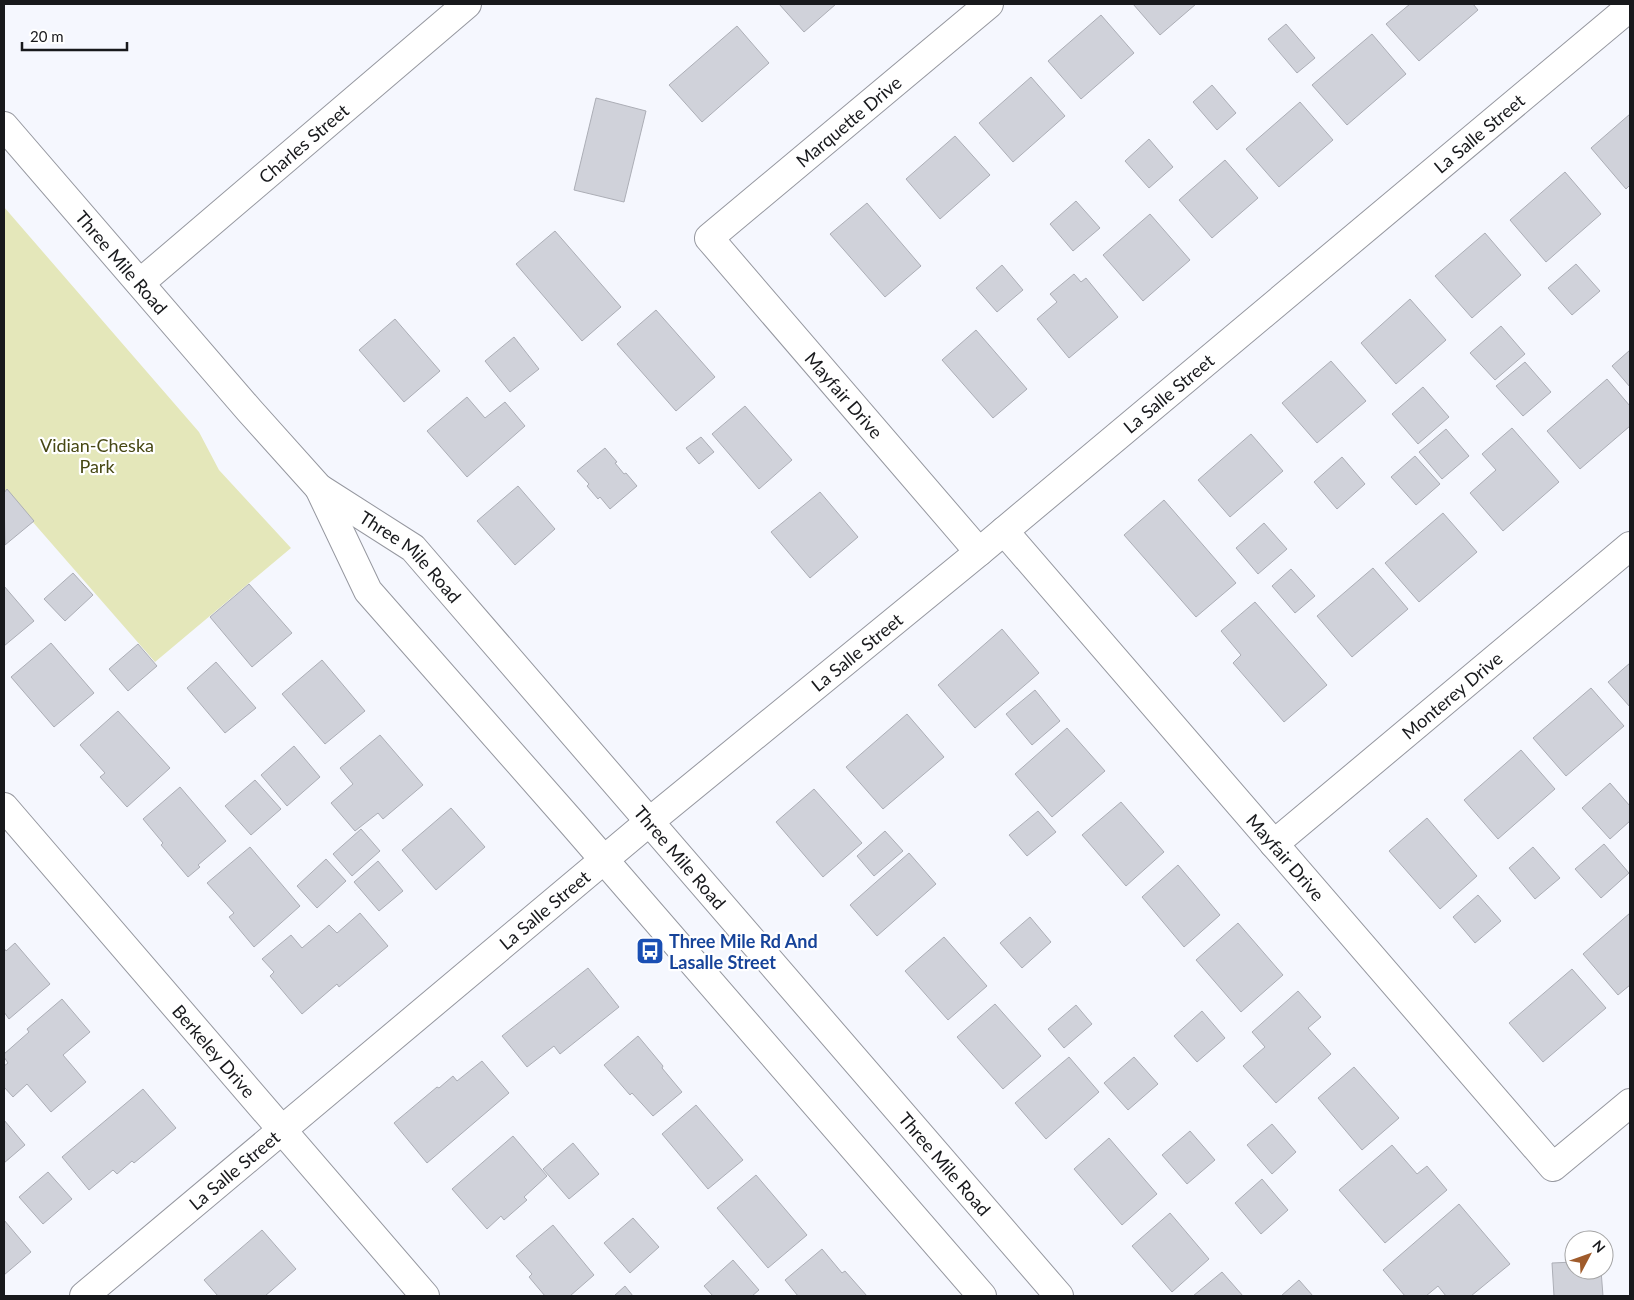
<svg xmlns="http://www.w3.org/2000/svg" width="1634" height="1300" font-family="Lato,sans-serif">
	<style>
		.green { fill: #e4e7ba }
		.building { fill: #d0d2da; stroke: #acaeb6 }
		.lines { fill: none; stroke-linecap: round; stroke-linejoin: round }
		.street-casing { stroke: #95979f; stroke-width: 30 }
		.secondary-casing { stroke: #95979f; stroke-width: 30 }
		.street { stroke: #fff; stroke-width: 28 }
		.secondary { stroke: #fff; stroke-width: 28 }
		.labels { text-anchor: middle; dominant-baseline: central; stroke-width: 4.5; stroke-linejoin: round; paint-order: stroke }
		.street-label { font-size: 18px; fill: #18191c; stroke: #fff }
		.park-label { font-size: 18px; fill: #474814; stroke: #fff }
		.transit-label { font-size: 18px; font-weight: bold; fill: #164399; stroke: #fff; text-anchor: start }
	</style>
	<rect width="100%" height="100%" fill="#f5f7fe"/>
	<polygon class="green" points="4,207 199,432 219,470 291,548 155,662 4,489"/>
	<g class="building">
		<polygon points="779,4 836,4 804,32"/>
		<polygon points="1133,4 1196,4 1160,35"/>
		<polygon points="1410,4 1473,4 1478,10 1419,61 1386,24"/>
		<polygon points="1101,15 1134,53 1081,99 1048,61"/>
		<polygon points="1286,24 1315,58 1297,73 1268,39"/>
		<polygon points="737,26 769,63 702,122 669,85"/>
		<polygon points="1372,34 1406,74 1347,125 1312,85"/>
		<polygon points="1031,77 1065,116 1013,162 979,123"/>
		<polygon points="1212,85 1236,113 1217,130 1193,102"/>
		<polygon points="596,98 646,111 624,202 574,190"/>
		<polygon points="1300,102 1333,140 1279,187 1246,149"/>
		<polygon points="1630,114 1630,185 1626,189 1591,148"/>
		<polygon points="955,136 990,175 940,219 906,179"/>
		<polygon points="1149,139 1173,167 1149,188 1125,161"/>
		<polygon points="1225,160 1258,198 1212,238 1179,200"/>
		<polygon points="1565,172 1601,214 1546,262 1510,220"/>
		<polygon points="1076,201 1100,228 1073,251 1050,224"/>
		<polygon points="867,203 921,266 885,297 830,234"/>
		<polygon points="1150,214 1190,260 1143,301 1103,255"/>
		<polygon points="555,231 621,307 582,341 516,264"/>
		<polygon points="1485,233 1521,275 1472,318 1435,276"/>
		<polygon points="1576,264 1600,291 1572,315 1548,288"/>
		<polygon points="1002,265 1023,290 997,312 976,288"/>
		<polygon points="1074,274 1081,282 1086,278 1118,317 1069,358 1037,319 1057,302 1050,294"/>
		<polygon points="1410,299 1446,340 1396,384 1361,343"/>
		<polygon points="656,310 715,377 676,411 617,344"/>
		<polygon points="395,319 440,371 404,402 359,350"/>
		<polygon points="1501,326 1525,354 1495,380 1470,353"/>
		<polygon points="976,330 1027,389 993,418 942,360"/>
		<polygon points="514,337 539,369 510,392 485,361"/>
		<polygon points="1630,350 1630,387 1612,366"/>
		<polygon points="1331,361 1366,401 1317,443 1282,403"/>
		<polygon points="1525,362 1551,392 1523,416 1496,386"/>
		<polygon points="1607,379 1630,406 1630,426 1580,469 1547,431"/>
		<polygon points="1423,387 1449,417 1418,444 1392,414"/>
		<polygon points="467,397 485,418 505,402 525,426 467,477 427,431"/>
		<polygon points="745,406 792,460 759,489 712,434"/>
		<polygon points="1512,428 1559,482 1503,531 1470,493 1496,470 1482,454"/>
		<polygon points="1446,429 1469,456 1442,479 1419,452"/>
		<polygon points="1251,434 1283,471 1230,517 1198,480"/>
		<polygon points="701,437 714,452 699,464 686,448"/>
		<polygon points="605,448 617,462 615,463 624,474 626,473 637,486 610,509 600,497 598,499 587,486 589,484 577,471"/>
		<polygon points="1415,456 1440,484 1416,505 1391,477"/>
		<polygon points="1342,457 1365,484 1337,509 1314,482"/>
		<polygon points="518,486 555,529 515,565 477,521"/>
		<polygon points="7,489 34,521 5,545 4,493"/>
		<polygon points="820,492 858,537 810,578 771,532"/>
		<polygon points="1164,500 1236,583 1196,617 1124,535"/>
		<polygon points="1443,513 1477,552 1419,602 1385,563"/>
		<polygon points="1264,523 1287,549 1258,574 1236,548"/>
		<polygon points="1373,568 1408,609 1352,657 1317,616"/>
		<polygon points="1291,569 1315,596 1295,613 1272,586"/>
		<polygon points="73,573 93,595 65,621 44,599"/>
		<polygon points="249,584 292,633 252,667 210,617"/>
		<polygon points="4,586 34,621 4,646"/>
		<polygon points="1255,602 1327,685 1284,722 1233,663 1241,655 1221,631"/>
		<polygon points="1002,629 1039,673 975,728 938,685"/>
		<polygon points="51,643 94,693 54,727 11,677"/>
		<polygon points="138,644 157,666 128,691 109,669"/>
		<polygon points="322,660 365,711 325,744 282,694"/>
		<polygon points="216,662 256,708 225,733 187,688"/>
		<polygon points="1630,663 1630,707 1608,682"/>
		<polygon points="1591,688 1624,726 1566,776 1533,738"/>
		<polygon points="1035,690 1060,721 1032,745 1006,714"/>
		<polygon points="118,711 170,768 127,807 100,777 105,773 80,745"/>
		<polygon points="907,714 944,757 883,809 846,767"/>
		<polygon points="1067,728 1105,771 1052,817 1015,774"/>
		<polygon points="380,735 423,785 383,819 378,813 355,831 331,803 353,784 340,768"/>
		<polygon points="294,746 320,777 287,806 261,775"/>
		<polygon points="1521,750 1555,789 1498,839 1464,800"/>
		<polygon points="255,780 281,809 251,835 225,806"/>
		<polygon points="1610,783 1630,806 1630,821 1610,839 1582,808"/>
		<polygon points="180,787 226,841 198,865 200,867 188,877 161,845 163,843 143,819"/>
		<polygon points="814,789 862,843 823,877 776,822"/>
		<polygon points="1121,802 1164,852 1126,886 1082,835"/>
		<polygon points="451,808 485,847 436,890 402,850"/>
		<polygon points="1038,811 1056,832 1027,856 1009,835"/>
		<polygon points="1427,818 1477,876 1440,909 1389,851"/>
		<polygon points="361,829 380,851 352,876 333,854"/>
		<polygon points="885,831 903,851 874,876 857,856"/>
		<polygon points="1604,844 1629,873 1601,898 1575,869"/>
		<polygon points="250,847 300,906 254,947 229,917 234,913 207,883"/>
		<polygon points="1533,847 1560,878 1535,899 1509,868"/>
		<polygon points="909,853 936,884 877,936 850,905"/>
		<polygon points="326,859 346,881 317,908 297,886"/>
		<polygon points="378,861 403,891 379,911 354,882"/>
		<polygon points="1178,865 1220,915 1184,947 1142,897"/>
		<polygon points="1478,895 1501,921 1475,943 1453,917"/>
		<polygon points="360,913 388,946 339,987 337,984 302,1014 270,976 274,972 262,959 291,935 302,948 329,925 337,933"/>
		<polygon points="1630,913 1630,985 1618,995 1583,954"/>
		<polygon points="1030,917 1051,942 1022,968 1000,943"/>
		<polygon points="1238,923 1283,975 1241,1012 1196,960"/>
		<polygon points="944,937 987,986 948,1020 905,971"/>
		<polygon points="15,943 50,984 9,1019 4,1012 4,948 6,951"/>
		<polygon points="588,968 619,1007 560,1054 554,1046 527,1067 502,1036"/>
		<polygon points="1572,969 1606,1008 1543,1062 1509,1023"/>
		<polygon points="1298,991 1321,1017 1308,1028 1331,1054 1276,1103 1243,1066 1265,1047 1252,1032"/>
		<polygon points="62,999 90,1032 63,1055 86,1082 51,1112 27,1084 13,1097 4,1087 4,1066 8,1063 4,1057 4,1054 29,1032 27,1029"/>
		<polygon points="995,1004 1041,1056 1003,1089 957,1037"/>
		<polygon points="1076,1005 1092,1024 1064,1048 1048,1029"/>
		<polygon points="1202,1011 1225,1038 1197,1062 1174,1036"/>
		<polygon points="638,1036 663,1066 662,1068 682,1092 653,1116 632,1093 630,1095 604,1065"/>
		<polygon points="1069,1057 1099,1092 1046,1139 1015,1103"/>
		<polygon points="1134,1057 1158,1084 1128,1110 1104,1083"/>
		<polygon points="482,1061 509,1093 427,1163 394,1123 437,1087 439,1088 453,1076 457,1081"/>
		<polygon points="1354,1067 1399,1118 1362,1150 1318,1098"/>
		<polygon points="143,1089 176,1128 134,1163 132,1161 117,1174 113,1170 89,1190 62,1157"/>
		<polygon points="696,1105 743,1160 708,1189 662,1134"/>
		<polygon points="4,1120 25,1145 4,1163"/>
		<polygon points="1272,1124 1296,1152 1272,1174 1247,1145"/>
		<polygon points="1190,1131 1215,1160 1187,1184 1162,1155"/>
		<polygon points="513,1136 547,1176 524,1197 527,1200 504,1220 501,1216 487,1229 452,1189"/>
		<polygon points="1109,1138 1157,1194 1122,1225 1074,1169"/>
		<polygon points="573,1143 599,1174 569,1199 543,1169"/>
		<polygon points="1392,1145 1417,1174 1427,1166 1447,1190 1385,1243 1339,1190"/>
		<polygon points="48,1172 72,1199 43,1224 19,1197"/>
		<polygon points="756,1175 807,1235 768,1268 717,1208"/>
		<polygon points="1262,1179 1288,1210 1261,1234 1235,1203"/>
		<polygon points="1459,1204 1510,1264 1471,1296 1446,1296 1438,1286 1426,1296 1405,1296 1383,1270"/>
		<polygon points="1170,1213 1209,1259 1172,1292 1132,1246"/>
		<polygon points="633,1218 659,1247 630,1273 604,1243"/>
		<polygon points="4,1220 31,1252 4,1275"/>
		<polygon points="553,1225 594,1275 570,1296 545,1296 529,1277 532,1274 516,1256"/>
		<polygon points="262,1230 296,1269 265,1296 218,1296 204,1280"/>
		<polygon points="822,1249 842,1273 845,1271 867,1296 798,1296 785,1280"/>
		<polygon points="733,1260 759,1290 752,1296 713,1296 704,1286"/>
		<polygon points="1574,1262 1574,1270 1601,1270 1603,1296 1554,1296 1552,1263"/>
		<polygon points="1222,1272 1243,1296 1193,1296"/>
		<polygon points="1299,1280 1313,1296 1281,1296"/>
		<polygon points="625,1286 633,1296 614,1296"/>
	</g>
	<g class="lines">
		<defs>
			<g id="street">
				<path id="s1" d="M 140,283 L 467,4"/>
				<path id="s2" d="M 1004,531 L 1553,1167 L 1630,1103"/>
				<path id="s3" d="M 979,552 L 709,238 L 989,4"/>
				<path id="s4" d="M 4,807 L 425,1296"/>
				<path id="s5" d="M 1274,844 L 1630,546"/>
				<path id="s6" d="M 84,1296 L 649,822 L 979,552 L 1630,7"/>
			</g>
			<g id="secondary">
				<path id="s7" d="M 4,126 L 249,410 L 319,488 L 413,548 L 1059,1296"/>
				<polyline points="319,488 368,591 573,824 982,1296"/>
			</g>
		</defs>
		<use href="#street" class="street-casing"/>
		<use href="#secondary" class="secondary-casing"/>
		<use href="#street" class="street"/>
		<use href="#secondary" class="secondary"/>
	</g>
	<defs>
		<symbol id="bus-square" viewBox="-11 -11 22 22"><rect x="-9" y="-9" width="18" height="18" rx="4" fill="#1a4fb4" stroke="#fff"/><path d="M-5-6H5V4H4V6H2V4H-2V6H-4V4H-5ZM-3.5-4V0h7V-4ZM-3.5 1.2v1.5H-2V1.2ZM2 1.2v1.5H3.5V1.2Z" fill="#fff"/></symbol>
	</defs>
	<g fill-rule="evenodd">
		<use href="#bus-square" x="634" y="935" width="32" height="32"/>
	</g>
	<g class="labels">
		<g class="street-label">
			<text stroke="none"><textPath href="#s3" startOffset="596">Marquette Drive</textPath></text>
			<text stroke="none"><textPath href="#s6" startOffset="1816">La Salle Street</textPath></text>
			<text stroke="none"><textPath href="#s1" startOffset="215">Charles Street</textPath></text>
			<text stroke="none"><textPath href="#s7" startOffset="180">Three Mile Road</textPath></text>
			<text stroke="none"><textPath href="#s6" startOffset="1411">La Salle Street</textPath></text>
			<text transform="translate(844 395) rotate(49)">Mayfair Drive</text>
			<text stroke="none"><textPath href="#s7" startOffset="595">Three Mile Road</textPath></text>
			<text stroke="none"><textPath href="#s6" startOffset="1006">La Salle Street</textPath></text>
			<text stroke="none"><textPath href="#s5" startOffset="232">Monterey Drive</textPath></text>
			<text stroke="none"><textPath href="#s7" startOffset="1000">Three Mile Road</textPath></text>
			<text stroke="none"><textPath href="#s2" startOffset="431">Mayfair Drive</textPath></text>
			<text stroke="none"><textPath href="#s6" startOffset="601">La Salle Street</textPath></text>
			<text stroke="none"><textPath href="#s4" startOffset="322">Berkeley Drive</textPath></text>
			<text stroke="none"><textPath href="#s7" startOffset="1405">Three Mile Road</textPath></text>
			<text stroke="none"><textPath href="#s6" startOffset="196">La Salle Street</textPath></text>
		</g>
		<g class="park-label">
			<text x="97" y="445">Vidian-Cheska<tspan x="97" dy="21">Park</tspan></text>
		</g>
		<g class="transit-label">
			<text x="669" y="941">Three Mile Rd And<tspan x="669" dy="21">Lasalle Street</tspan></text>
		</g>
	</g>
	<rect width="1634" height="1300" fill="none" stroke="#18191c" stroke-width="10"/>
	<g transform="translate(1589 1255) rotate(49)"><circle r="24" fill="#ffffff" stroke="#a3a3a4"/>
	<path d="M0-4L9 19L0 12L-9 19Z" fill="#9f5b2b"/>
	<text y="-8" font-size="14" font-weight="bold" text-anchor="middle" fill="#18191c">N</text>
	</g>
	<path d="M22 42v8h105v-8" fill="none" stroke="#18191c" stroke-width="2.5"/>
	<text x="30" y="42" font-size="15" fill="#18191c" stroke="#ffffff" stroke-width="4" paint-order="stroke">20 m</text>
</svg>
